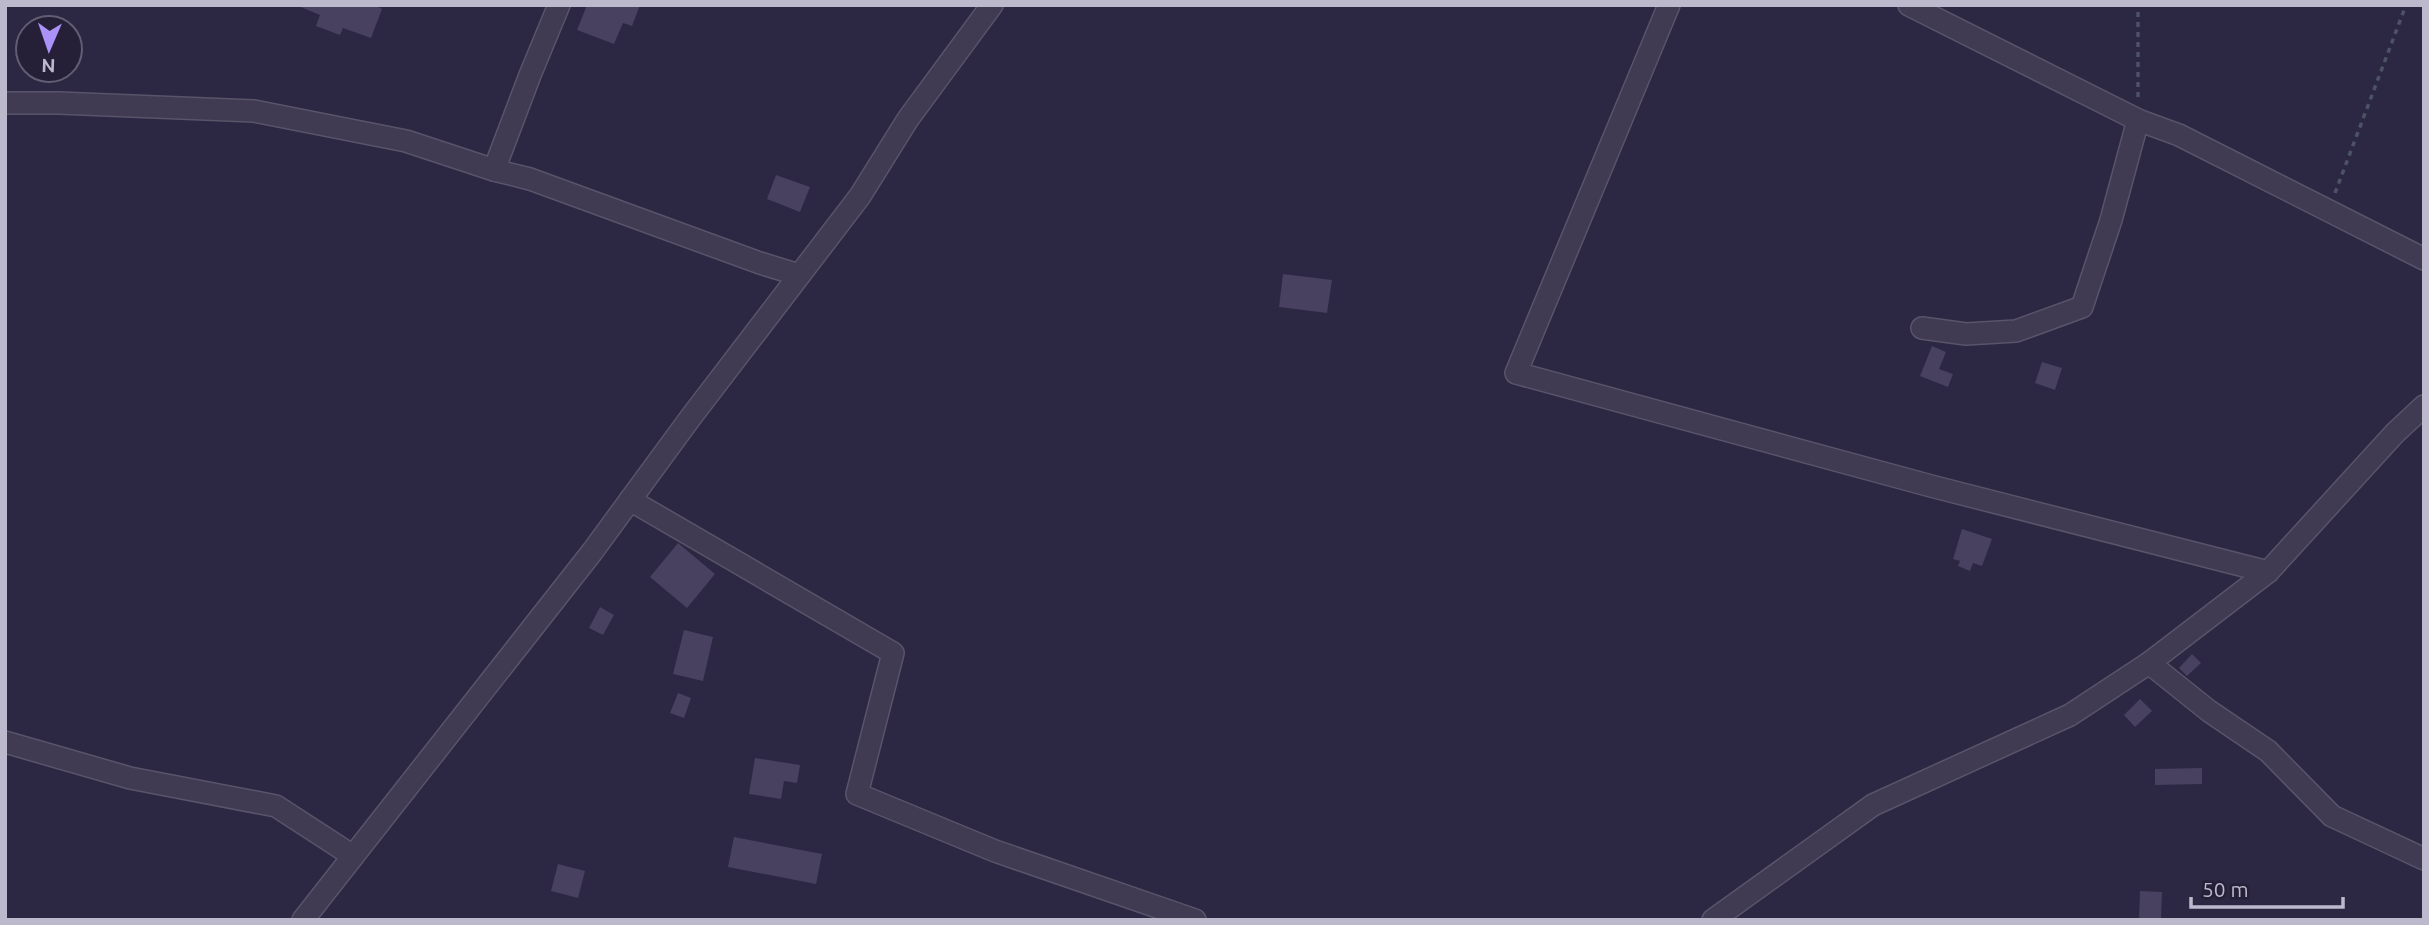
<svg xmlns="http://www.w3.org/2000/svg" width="2429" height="925" font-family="Ubuntu,sans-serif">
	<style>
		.building { fill: #484160 }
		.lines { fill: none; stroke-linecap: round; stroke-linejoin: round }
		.minor-casing { stroke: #58546a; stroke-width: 24 }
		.path { stroke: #4c5364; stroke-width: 3.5; stroke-dasharray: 5 5; stroke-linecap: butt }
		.minor { stroke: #403b52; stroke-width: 21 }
	</style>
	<rect width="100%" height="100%" fill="#2c2743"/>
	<g class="building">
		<polygon points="296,5 375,5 382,9 371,38 343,28 340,35 316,26 320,15"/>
		<polygon points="587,5 640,5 632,26 623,23 614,44 577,30"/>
		<polygon points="776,175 810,187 800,212 767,199"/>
		<polygon points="1283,274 1332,280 1327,313 1279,307"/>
		<polygon points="1932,346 1946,352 1939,369 1953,374 1948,387 1920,376"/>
		<polygon points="2042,362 2062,368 2055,390 2035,383"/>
		<polygon points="1962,529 1992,539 1982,566 1973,563 1970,571 1958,566 1960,561 1953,559"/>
		<polygon points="678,543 715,574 687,608 650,577"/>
		<polygon points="600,607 614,615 603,635 589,628"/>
		<polygon points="684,630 713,637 703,681 673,674"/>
		<polygon points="2192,654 2201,663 2187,676 2179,668"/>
		<polygon points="678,693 691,698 684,718 670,713"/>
		<polygon points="2140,699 2152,711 2135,727 2124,715"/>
		<polygon points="755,758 800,765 797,783 784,781 781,799 749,794"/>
		<polygon points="2202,768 2202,784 2155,785 2155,769"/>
		<polygon points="734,837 822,854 816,884 728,867"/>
		<polygon points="558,864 585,871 578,898 551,891"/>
		<polygon points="2140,891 2162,892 2161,920 2139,920"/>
	</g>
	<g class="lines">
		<defs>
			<g id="minor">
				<polyline points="1669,5 1516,373 1931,486 2268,572"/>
				<polyline points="1909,5 2138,120 2179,135 2424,259"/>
				<polyline points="5,103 59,103 254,111 406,141 494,170 530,179 760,263 799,275"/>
				<polyline points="494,170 530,75 559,5"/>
				<polyline points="1922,328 1966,334 2016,331 2082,307 2111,220 2138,120"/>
				<polyline points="630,500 893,653 857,794 995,851 1195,920"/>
				<polyline points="2149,663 2209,711 2268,751 2332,816 2424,859"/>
				<polyline points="5,742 130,778 276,806 353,856"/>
				<polyline points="303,920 592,552 691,417 860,196 908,119 992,5"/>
				<polyline points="1713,920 1873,805 2070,715 2149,663 2268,572 2395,433 2424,406"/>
			</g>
		</defs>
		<use href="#minor" class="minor-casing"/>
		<g class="path">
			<polyline points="2138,97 2138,5"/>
			<polyline points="2335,193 2406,5"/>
		</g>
		<use href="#minor" class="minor"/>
	</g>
	<rect width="2429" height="925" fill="none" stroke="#bdb9cc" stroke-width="14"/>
	<g transform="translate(49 49) rotate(182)"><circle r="33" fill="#252038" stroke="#625d73" stroke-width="2"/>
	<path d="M0-5L12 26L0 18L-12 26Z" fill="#aa92f8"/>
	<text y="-10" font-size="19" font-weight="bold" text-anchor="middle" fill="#bdb9cc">N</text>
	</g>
	<path d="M2191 897v10h152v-10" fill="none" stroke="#bdb9cc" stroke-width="3.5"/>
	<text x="2202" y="897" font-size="21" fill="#bdb9cc" stroke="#252038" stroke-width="5" paint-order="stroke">50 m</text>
</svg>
